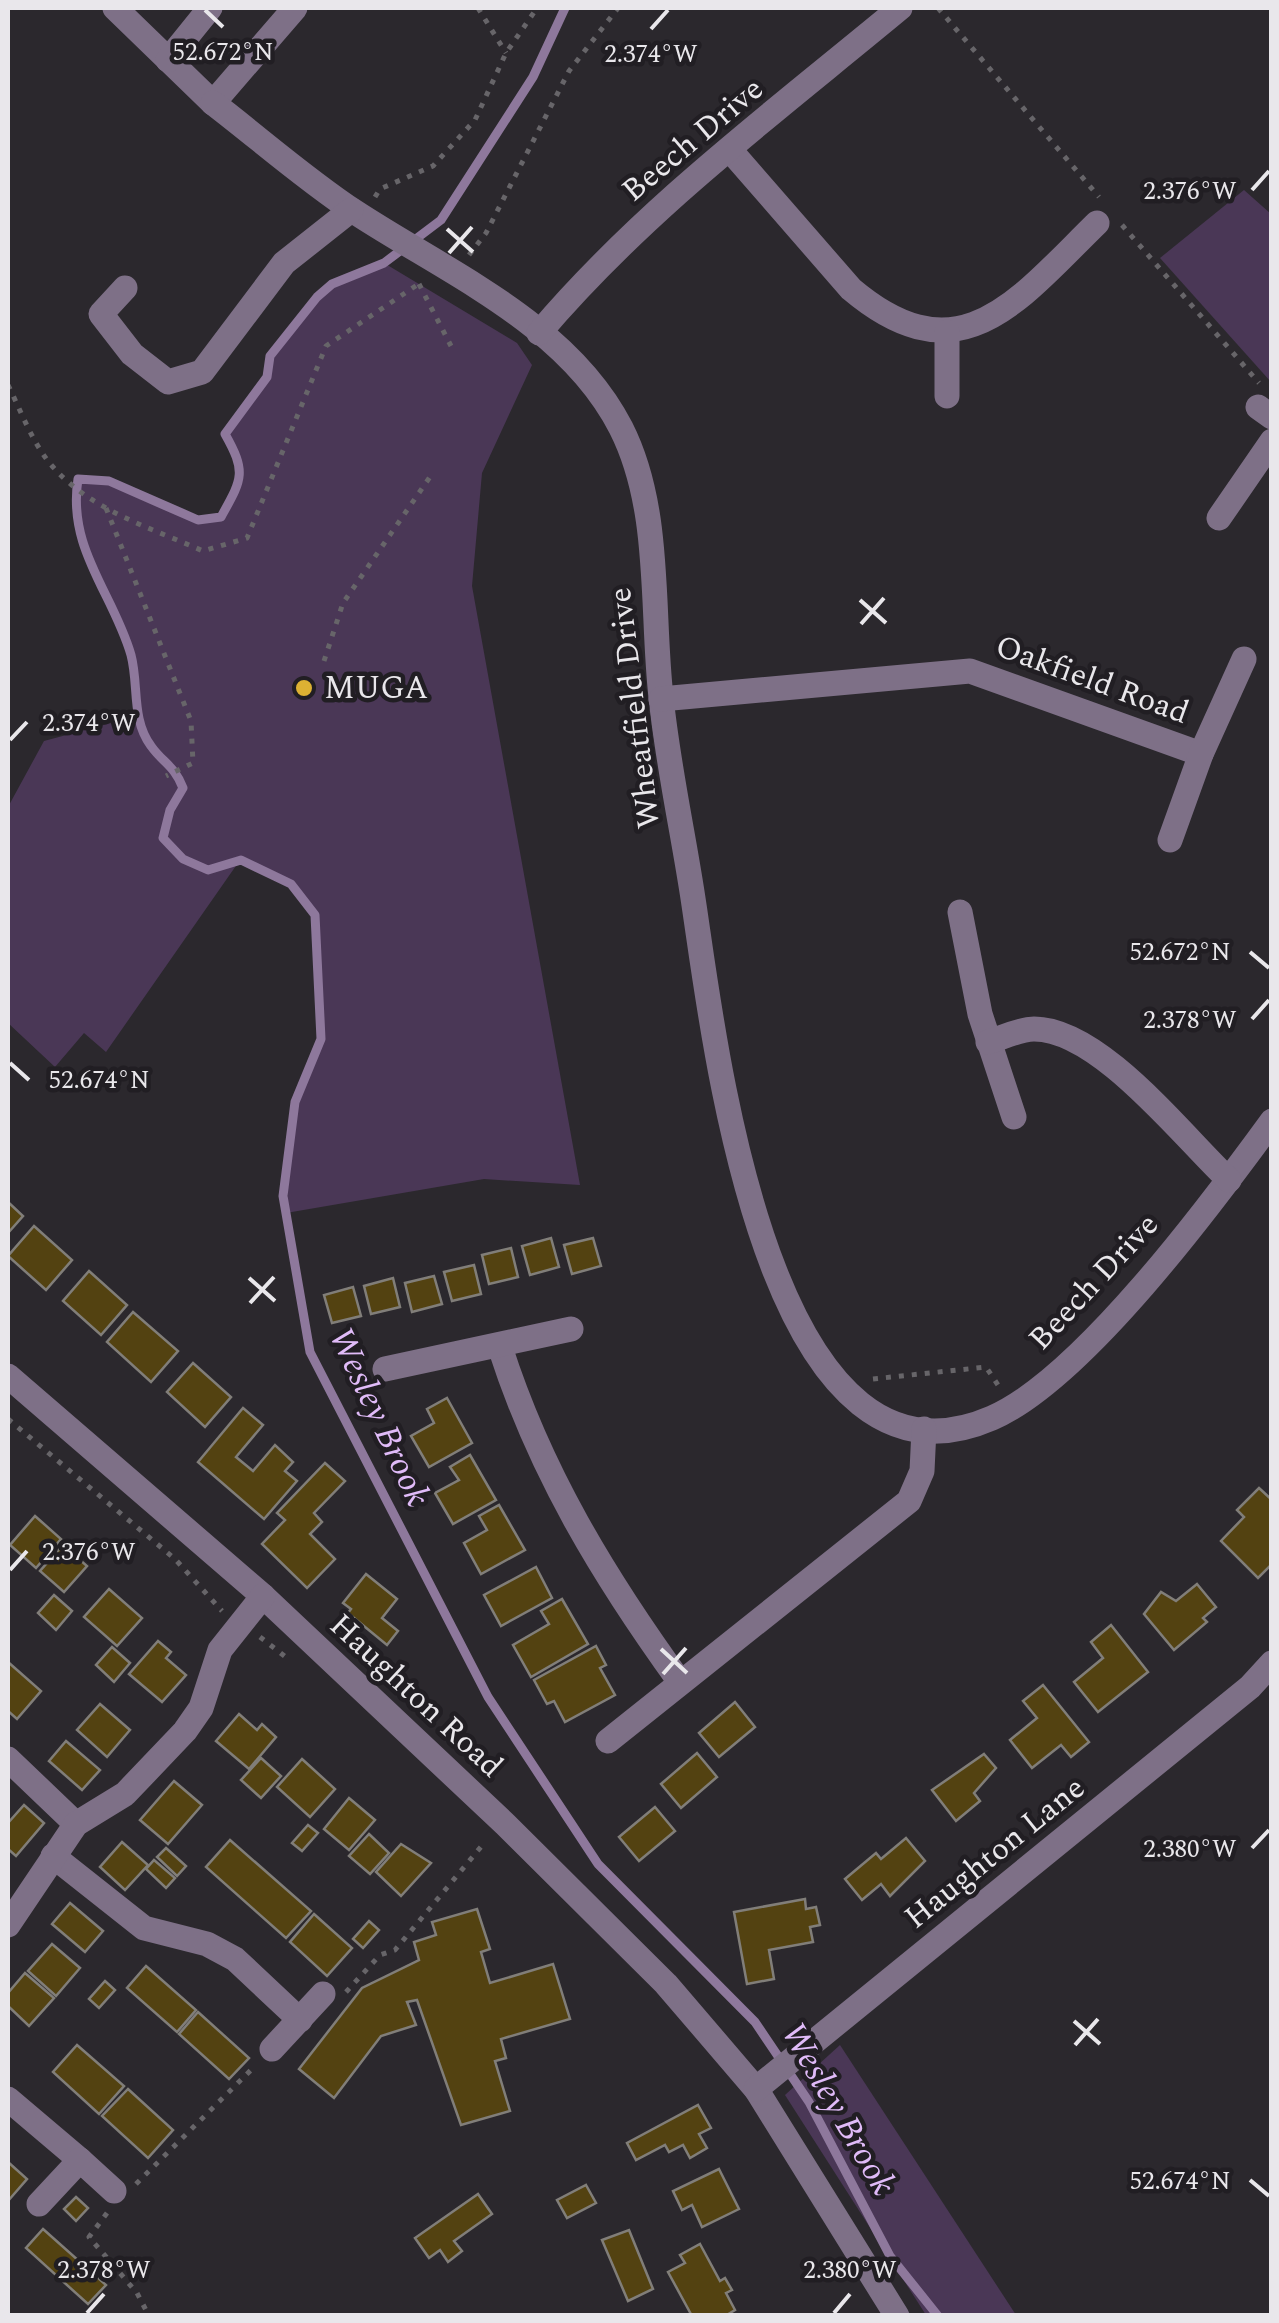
<svg xmlns="http://www.w3.org/2000/svg" width="1279" height="2323" font-family="Spectral,serif">
	<style>
		.green { fill: #4a3756 }
		.lines { fill: none; stroke-linecap: round; stroke-linejoin: round }
		.stream { stroke: #8e789c; stroke-width: 9 }
		.building { fill: #534211; stroke: #817e79; stroke-width: 2.5 }
		.path { stroke: #676569; stroke-width: 5; stroke-dasharray: 5 8; stroke-linecap: butt }
		.minor { stroke: #7e7087; stroke-width: 25 }
		.ticks { fill: none; stroke: #e9e7eb; stroke-width: 4 }
		.poi-dot { fill: #ddb133; stroke: #211e23; stroke-width: 4 }
		.labels { text-anchor: middle; dominant-baseline: central; stroke-width: 9; stroke-linejoin: round; paint-order: stroke }
		.street-label { font-size: 32px; fill: #e9e7eb; stroke: #211e23 }
		.poi-label { font-size: 32px; fill: #e9e7eb; stroke: #211e23; text-anchor: start }
		.water-label { font-size: 35px; font-style: italic; fill: #e0bbf8; stroke: #211e23 }
		.ticks-label { font-size: 25px; text-anchor: middle; fill: #e9e7eb; stroke: #211e23; stroke-width: 9; stroke-linejoin: round; paint-order: stroke }
	</style>
	<rect width="100%" height="100%" fill="#2b282d"/>
	<g class="green">
		<polygon points="1244,190 1271,214 1271,382 1160,258"/>
		<path d="M 384,263 L 517,343 L 532,365 L 482,473 L 472,586 L 580,1185 L 484,1179 L 286,1213 L 295,1102 L 321,1039 L 315,915 L 291,884 L 240,860 L 106,1052 L 84,1033 L 55,1067 L 8,1023 L 8,807 L 44,741 L 137,716 C 135,696 136,673 130,654 C 112,594 67,546 78,479 L 109,481 L 198,520 L 221,516 C 242,479 247,473 225,434 L 267,377 L 270,356 L 293,322 L 332,284 Z"/>
		<polygon points="840,2045 1016,2315 926,2315 785,2095"/>
	</g>
	<g class="lines">
		<path class="stream" d="M 565,8 L 533,77 L 441,220 L 384,263 L 332,284 L 317,297 L 270,356 L 267,377 L 225,434 C 247,473 242,479 221,517 L 198,520 L 109,481 L 78,479 C 67,549 113,593 131,655 C 139,685 131,719 151,746 C 163,763 174,765 183,788 L 170,810 L 163,838 L 183,859 L 208,870 L 241,860 L 291,884 L 315,915 L 321,1039 L 295,1102 L 283,1196 L 310,1352 L 488,1697 L 598,1864 L 755,2022 L 809,2102 L 890,2256 L 938,2316"/>
	</g>
	<g class="building">
		<polygon points="8,1202 23,1216 8,1233"/>
		<polygon points="34,1226 72,1260 46,1290 8,1256"/>
		<polygon points="551,1238 559,1267 530,1275 522,1246"/>
		<polygon points="593,1238 601,1266 572,1274 564,1245"/>
		<polygon points="511,1248 518,1277 489,1284 482,1255"/>
		<polygon points="474,1265 481,1294 452,1301 444,1272"/>
		<polygon points="89,1271 127,1305 101,1335 63,1301"/>
		<polygon points="434,1276 442,1304 412,1312 405,1283"/>
		<polygon points="393,1278 400,1307 371,1314 364,1286"/>
		<polygon points="353,1287 361,1316 332,1323 324,1295"/>
		<polygon points="133,1312 178,1351 151,1382 107,1342"/>
		<polygon points="193,1363 231,1397 205,1427 167,1392"/>
		<polygon points="447,1398 472,1443 429,1467 411,1436 434,1423 427,1409"/>
		<polygon points="243,1408 263,1425 236,1457 253,1471 275,1445 293,1462 285,1471 297,1481 264,1519 198,1462"/>
		<polygon points="470,1455 496,1500 453,1524 435,1493 459,1480 450,1467"/>
		<polygon points="325,1463 345,1481 314,1513 322,1522 310,1534 335,1559 307,1588 262,1544 285,1520 277,1513"/>
		<polygon points="1259,1488 1272,1500 1272,1564 1258,1578 1221,1541 1244,1517 1237,1510"/>
		<polygon points="499,1505 525,1550 481,1574 464,1543 487,1530 479,1516"/>
		<polygon points="35,1516 61,1539 36,1568 10,1545"/>
		<polygon points="63,1545 87,1566 64,1592 40,1571"/>
		<polygon points="536,1567 552,1598 501,1626 484,1595"/>
		<polygon points="366,1574 397,1599 382,1618 398,1631 387,1645 348,1613 351,1609 343,1603"/>
		<polygon points="1197,1584 1216,1607 1203,1618 1207,1622 1174,1650 1144,1614 1161,1592 1176,1601"/>
		<polygon points="109,1589 142,1618 117,1646 84,1617"/>
		<polygon points="54,1595 72,1611 56,1630 38,1613"/>
		<polygon points="562,1599 588,1644 531,1677 513,1645 549,1624 541,1611"/>
		<polygon points="1111,1625 1148,1672 1098,1712 1074,1682 1103,1658 1091,1642"/>
		<polygon points="158,1641 171,1652 166,1658 186,1675 162,1702 129,1674"/>
		<polygon points="596,1646 606,1665 600,1668 615,1695 565,1722 554,1701 547,1704 534,1680"/>
		<polygon points="112,1647 130,1663 114,1682 96,1665"/>
		<polygon points="8,1662 41,1691 17,1719 8,1711"/>
		<polygon points="1043,1685 1089,1742 1071,1757 1061,1745 1032,1768 1010,1740 1037,1718 1023,1701"/>
		<polygon points="735,1702 755,1727 719,1757 699,1733"/>
		<polygon points="100,1704 130,1730 107,1757 77,1730"/>
		<polygon points="239,1714 257,1730 262,1724 276,1737 249,1769 216,1741"/>
		<polygon points="66,1741 100,1770 82,1790 49,1761"/>
		<polygon points="697,1753 717,1777 681,1808 661,1784"/>
		<polygon points="984,1754 996,1768 974,1793 980,1801 956,1821 932,1790"/>
		<polygon points="261,1758 281,1776 261,1798 241,1780"/>
		<polygon points="302,1759 335,1789 310,1817 277,1787"/>
		<polygon points="174,1781 202,1805 168,1844 140,1820"/>
		<polygon points="349,1798 375,1820 349,1850 324,1829"/>
		<polygon points="24,1805 44,1823 16,1856 8,1849 8,1823"/>
		<polygon points="655,1807 675,1831 639,1861 619,1837"/>
		<polygon points="308,1825 318,1833 302,1851 292,1843"/>
		<polygon points="369,1834 389,1853 370,1874 349,1856"/>
		<polygon points="906,1838 925,1861 890,1896 881,1884 862,1900 845,1879 876,1853 881,1859"/>
		<polygon points="230,1840 311,1911 286,1938 206,1867"/>
		<polygon points="122,1842 148,1865 125,1890 100,1867"/>
		<polygon points="401,1844 431,1863 401,1896 376,1872"/>
		<polygon points="166,1848 186,1866 177,1876 157,1857"/>
		<polygon points="154,1860 175,1878 166,1888 146,1869"/>
		<polygon points="805,1899 806,1909 816,1907 820,1925 810,1927 813,1942 769,1950 774,1979 747,1984 734,1912"/>
		<polygon points="70,1903 103,1931 85,1952 52,1924"/>
		<polygon points="477,1909 490,1949 481,1952 490,1983 553,1964 570,2019 501,2039 506,2058 495,2061 510,2111 461,2125 417,2000 407,2002 416,2025 381,2036 334,2098 299,2069 362,1988 419,1960 414,1942 436,1935 432,1922"/>
		<polygon points="314,1914 352,1948 327,1976 290,1942"/>
		<polygon points="369,1921 379,1930 363,1948 353,1939"/>
		<polygon points="52,1944 80,1968 56,1996 28,1971"/>
		<polygon points="146,1966 196,2010 177,2032 127,1988"/>
		<polygon points="25,1973 54,1998 29,2026 8,2006 8,1993"/>
		<polygon points="105,1981 115,1990 99,2008 89,1999"/>
		<polygon points="198,2012 249,2058 229,2079 179,2034"/>
		<polygon points="77,2045 124,2086 99,2114 53,2072"/>
		<polygon points="128,2089 173,2130 148,2158 102,2116"/>
		<polygon points="698,2105 711,2128 699,2134 707,2148 690,2158 683,2145 669,2152 665,2145 636,2160 627,2143"/>
		<polygon points="8,2162 27,2179 8,2201"/>
		<polygon points="719,2169 739,2209 702,2227 692,2205 682,2210 673,2191"/>
		<polygon points="586,2185 596,2203 567,2218 557,2200"/>
		<polygon points="478,2194 492,2214 454,2241 462,2251 448,2262 440,2250 429,2258 415,2238"/>
		<polygon points="76,2197 88,2208 76,2221 64,2209"/>
		<polygon points="43,2229 106,2285 88,2304 26,2248"/>
		<polygon points="629,2230 653,2289 628,2301 602,2240"/>
		<polygon points="700,2244 720,2281 725,2278 732,2290 726,2293 735,2310 725,2316 692,2316 668,2272 685,2263 680,2255"/>
	</g>
	<g class="lines">
		<g class="path">
			<polyline points="478,8 506,53"/>
			<polyline points="938,8 1099,197"/>
			<polyline points="375,197 380,189 433,166 475,120 506,53 537,8"/>
			<polyline points="1122,225 1259,383"/>
			<polyline points="469,255 486,233 569,71 618,8"/>
			<polyline points="419,284 451,346"/>
			<path d="M 8,385 C 20,409 31,439 48,461 C 86,509 149,527 203,551 L 247,538 L 326,346 L 417,285"/>
			<polyline points="106,508 191,721 193,763 166,776"/>
			<polyline points="324,661 343,603 432,474"/>
			<polyline points="873,1379 986,1367 1000,1388"/>
			<polyline points="8,1419 175,1559 222,1611"/>
			<polyline points="260,1637 287,1658"/>
			<polyline points="346,1992 380,1955 395,1950 485,1842"/>
			<polyline points="136,2184 256,2065"/>
			<polyline points="107,2213 89,2237 137,2293 149,2316"/>
		</g>
		<g class="minor">
			<polyline points="115,8 213,103 295,8"/>
			<polyline points="168,60 210,8"/>
			<path d="M 213,103 C 260,139 305,179 355,212 C 448,273 568,324 621,428 C 662,509 651,609 661,697 C 668,767 684,836 694,905 C 714,1037 767,1516 992,1418 C 1082,1379 1213,1202 1272,1121"/>
			<path d="M 730,150 L 851,289 C 960,381 1018,300 1097,223"/>
			<polyline points="125,288 101,314 132,354 168,382 202,372 284,263 351,210"/>
			<polyline points="947,332 947,396"/>
			<path d="M 539,333 C 644,209 776,111 900,8"/>
			<polyline points="1258,407 1272,417"/>
			<polyline points="1219,518 1272,441"/>
			<polyline points="661,699 970,671 1201,754"/>
			<polyline points="1170,840 1201,754 1244,659"/>
			<polyline points="960,912 980,1014 1014,1117"/>
			<path d="M 988,1042 C 1002,1038 1019,1029 1034,1029 C 1100,1029 1183,1137 1229,1180"/>
			<path d="M 500,1347 C 540,1472 604,1577 680,1682"/>
			<polyline points="385,1369 571,1329"/>
			<polyline points="8,1376 263,1596 505,1824 666,1984 756,2089 897,2316"/>
			<polyline points="608,1741 909,1501 922,1471 924,1429"/>
			<polyline points="8,1759 76,1824"/>
			<polyline points="53,1856 144,1928 207,1944 235,1959 300,2020"/>
			<polyline points="8,1925 76,1824 125,1794 185,1731 201,1708 220,1650 263,1596"/>
			<polyline points="272,2049 323,1994"/>
			<polyline points="756,2089 1250,1687 1272,1663"/>
			<polyline points="8,2099 80,2160"/>
			<polyline points="39,2204 80,2160 114,2191"/>
		</g>
	</g>
	<path class="ticks" d="M 205,10 L 223,27M 651,29 L 668,10M 1252,190 L 1269,171M 447,229 L 473,252M 449,253 L 472,227M 860,600 L 886,623M 861,624 L 884,598M 10,740 L 27,722M 1250,952 L 1269,968M 1252,1019 L 1269,1000M 10,1063 L 29,1080M 249,1278 L 275,1301M 250,1303 L 274,1277M 10,1570 L 27,1551M 661,1649 L 687,1673M 663,1674 L 686,1648M 1252,1848 L 1269,1830M 1074,2021 L 1100,2044M 1075,2045 L 1098,2019M 1250,2180 L 1269,2196M 87,2313 L 104,2294M 834,2313 L 850,2294"/>
	<circle class="poi-dot" cx="304" cy="688" r="10"/>
	<g class="labels">
		<g class="street-label">
			<text transform="translate(693 140) rotate(-40)">Beech Drive</text>
			<text transform="translate(1092 680) rotate(20)">Oakfield Road</text>
			<text transform="translate(635 708) rotate(-97)">Wheatfield Drive</text>
			<text transform="translate(1094 1282) rotate(-47)">Beech Drive</text>
			<text transform="translate(416 1696) rotate(43)">Haughton Road</text>
			<text transform="translate(995 1853) rotate(-39)">Haughton Lane</text>
		</g>
		<g class="poi-label">
			<text x="324" y="688">MUGA</text>
		</g>
		<g class="water-label">
			<text transform="translate(379 1417) rotate(65)">Wesley Brook</text>
			<text transform="translate(838 2109) rotate(60)">Wesley Brook</text>
		</g>
	</g>
	<g class="ticks-label">
		<text x="223" y="60">52.672°N</text>
		<text x="651" y="62">2.374°W</text>
		<text x="1190" y="199">2.376°W</text>
		<text x="89" y="731">2.374°W</text>
		<text x="1180" y="960">52.672°N</text>
		<text x="1190" y="1028">2.378°W</text>
		<text x="99" y="1088">52.674°N</text>
		<text x="89" y="1560">2.376°W</text>
		<text x="1190" y="1857">2.380°W</text>
		<text x="1180" y="2189">52.674°N</text>
		<text x="104" y="2278">2.378°W</text>
		<text x="850" y="2278">2.380°W</text>
	</g>
	<rect width="1279" height="2323" fill="none" stroke="#e9e7eb" stroke-width="20"/>
</svg>
